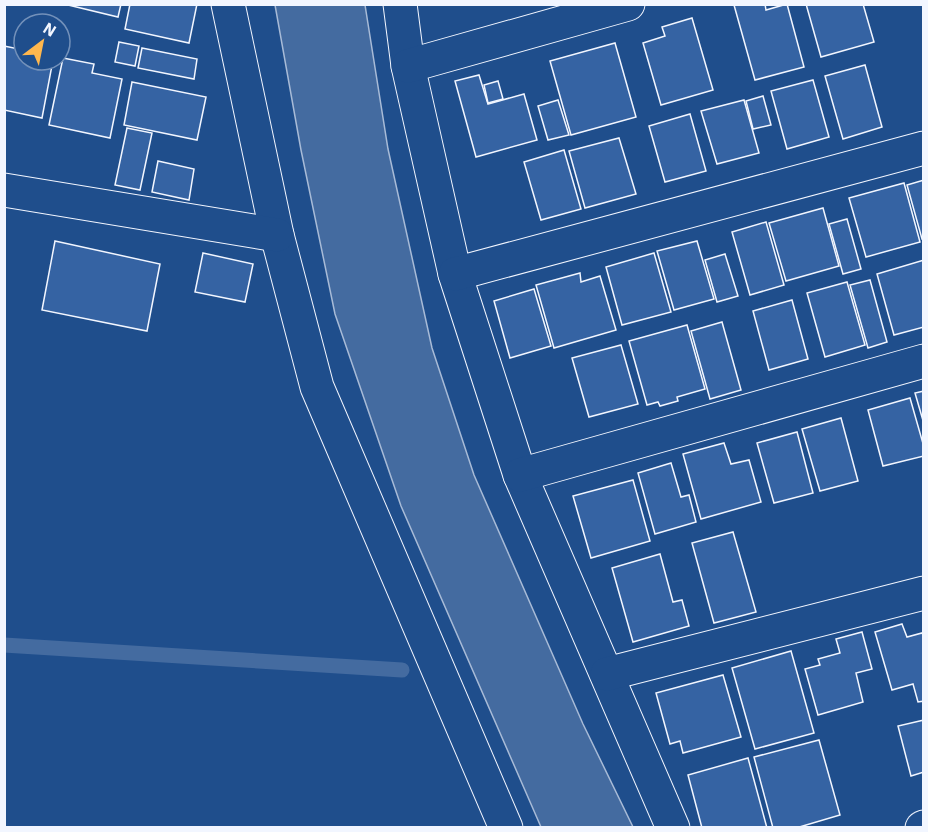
<svg xmlns="http://www.w3.org/2000/svg" width="928" height="832" font-family="'IBM Plex Sans',sans-serif">
	<style>
		.water { fill: #446ba0; stroke: #a8bbd7; stroke-width: 1.5 }
		.lines { fill: none; stroke-linecap: round; stroke-linejoin: round }
		.stream { stroke: #446ba0; stroke-width: 15 }
		.building { fill: #3563a3; stroke: #f2f6ff; stroke-width: 1.5 }
		.minor-casing { stroke: #f2f6ff; stroke-width: 35 }
		.minor { stroke: #1f4e8c; stroke-width: 33 }
	</style>
	<rect width="100%" height="100%" fill="#1f4e8c"/>
	<polygon class="water" points="275,5 365,5 388,149 432,348 474,475 583,724 633,827 541,827 401,506 335,314 301,150"/>
	<g class="lines">
		<polyline class="stream" points="4,645 402,670"/>
	</g>
	<g class="building">
		<polygon points="64,4 121,4 118,17"/>
		<polygon points="130,4 197,4 189,43 125,29"/>
		<polygon points="738,4 765,4 766,10 787,4 804,67 755,80 734,5"/>
		<polygon points="806,4 863,4 874,42 821,57"/>
		<polygon points="692,18 713,90 661,105 643,43 665,36 662,27"/>
		<polygon points="119,42 139,46 135,66 115,62"/>
		<polygon points="615,43 636,117 571,135 550,61"/>
		<polygon points="4,46 24,50 24,60 53,60 42,118 4,110"/>
		<polygon points="142,48 197,59 194,79 138,68"/>
		<polygon points="63,58 94,64 92,73 122,79 110,138 49,125"/>
		<polygon points="865,65 882,127 843,139 825,76"/>
		<polygon points="479,75 488,104 524,94 537,140 476,157 455,81"/>
		<polygon points="813,80 829,137 787,149 771,91"/>
		<polygon points="498,81 503,99 488,103 484,85"/>
		<polygon points="132,82 206,97 197,140 124,125"/>
		<polygon points="763,96 771,125 753,129 746,101"/>
		<polygon points="558,100 569,135 548,140 538,106"/>
		<polygon points="744,100 759,153 717,164 701,111"/>
		<polygon points="690,114 706,171 665,182 649,126"/>
		<polygon points="127,128 152,133 140,190 115,185"/>
		<polygon points="619,138 636,194 585,208 569,151"/>
		<polygon points="564,150 581,209 541,220 524,162"/>
		<polygon points="158,161 194,169 189,200 152,192"/>
		<polygon points="924,180 924,238 922,239 907,185"/>
		<polygon points="904,183 920,242 866,257 849,198"/>
		<polygon points="823,208 839,266 786,281 769,223"/>
		<polygon points="847,219 861,269 843,274 829,224"/>
		<polygon points="766,222 784,285 750,295 732,232"/>
		<polygon points="55,241 160,264 147,331 42,310"/>
		<polygon points="697,241 714,299 674,310 657,251"/>
		<polygon points="203,253 253,264 245,302 195,292"/>
		<polygon points="654,253 671,312 622,325 606,267"/>
		<polygon points="725,254 738,296 717,302 705,260"/>
		<polygon points="924,260 924,327 894,335 877,274"/>
		<polygon points="580,273 581,282 600,276 616,330 554,348 536,285"/>
		<polygon points="870,280 887,342 868,348 850,285"/>
		<polygon points="847,282 865,345 825,357 807,293"/>
		<polygon points="534,289 551,346 510,358 494,301"/>
		<polygon points="792,300 808,359 769,370 753,311"/>
		<polygon points="722,322 741,390 710,399 691,331"/>
		<polygon points="687,325 705,389 677,397 678,401 660,406 658,402 647,405 629,341"/>
		<polygon points="621,345 638,404 589,417 572,358"/>
		<polygon points="924,391 924,424 915,393"/>
		<polygon points="910,398 924,447 924,456 883,466 868,410"/>
		<polygon points="841,418 858,481 820,491 802,429"/>
		<polygon points="797,432 813,493 774,503 757,443"/>
		<polygon points="724,443 731,464 749,460 761,502 701,519 683,454"/>
		<polygon points="671,463 681,497 689,495 696,522 655,534 638,473"/>
		<polygon points="633,480 650,541 591,558 573,496"/>
		<polygon points="733,532 756,612 714,623 692,543"/>
		<polygon points="660,554 673,602 682,600 689,626 633,642 612,568"/>
		<polygon points="902,624 907,637 922,633 924,637 924,701 918,702 913,684 892,690 875,632"/>
		<polygon points="862,632 872,669 856,673 863,702 818,715 805,669 820,665 818,659 840,653 836,639"/>
		<polygon points="791,651 814,733 755,749 732,668"/>
		<polygon points="723,675 741,737 683,753 680,741 670,744 656,693"/>
		<polygon points="924,720 924,772 911,776 898,726"/>
		<polygon points="819,740 840,815 796,828 773,828 754,757"/>
		<polygon points="748,758 767,828 702,828 688,775"/>
	</g>
	<g class="lines">
		<defs>
			<g id="minor">
				<polyline points="228,4 277,235 317,387 506,828"/>
				<polyline points="400,4 408,66 455,274 520,475 673,828"/>
				<polyline points="408,66 628,4"/>
				<polyline points="4,190 277,235"/>
				<polyline points="455,274 924,148"/>
				<polyline points="520,475 924,361"/>
				<polyline points="607,674 924,593"/>
				<polyline points="922,828 924,827"/>
			</g>
		</defs>
		<use href="#minor" class="minor-casing"/>
		<use href="#minor" class="minor"/>
	</g>
	<rect width="928" height="832" fill="none" stroke="#f2f6ff" stroke-width="12"/>
	<g transform="translate(42 42) rotate(32)"><circle r="28" fill="#1f4e8c" stroke="#7391ba" stroke-width="1.5"/>
	<path d="M0-4.5L10 22L0 15L-10 22Z" fill="#ffb74d"/>
	<text y="-9" font-size="16" font-weight="bold" text-anchor="middle" fill="#f2f6ff">N</text>
	</g>
</svg>
